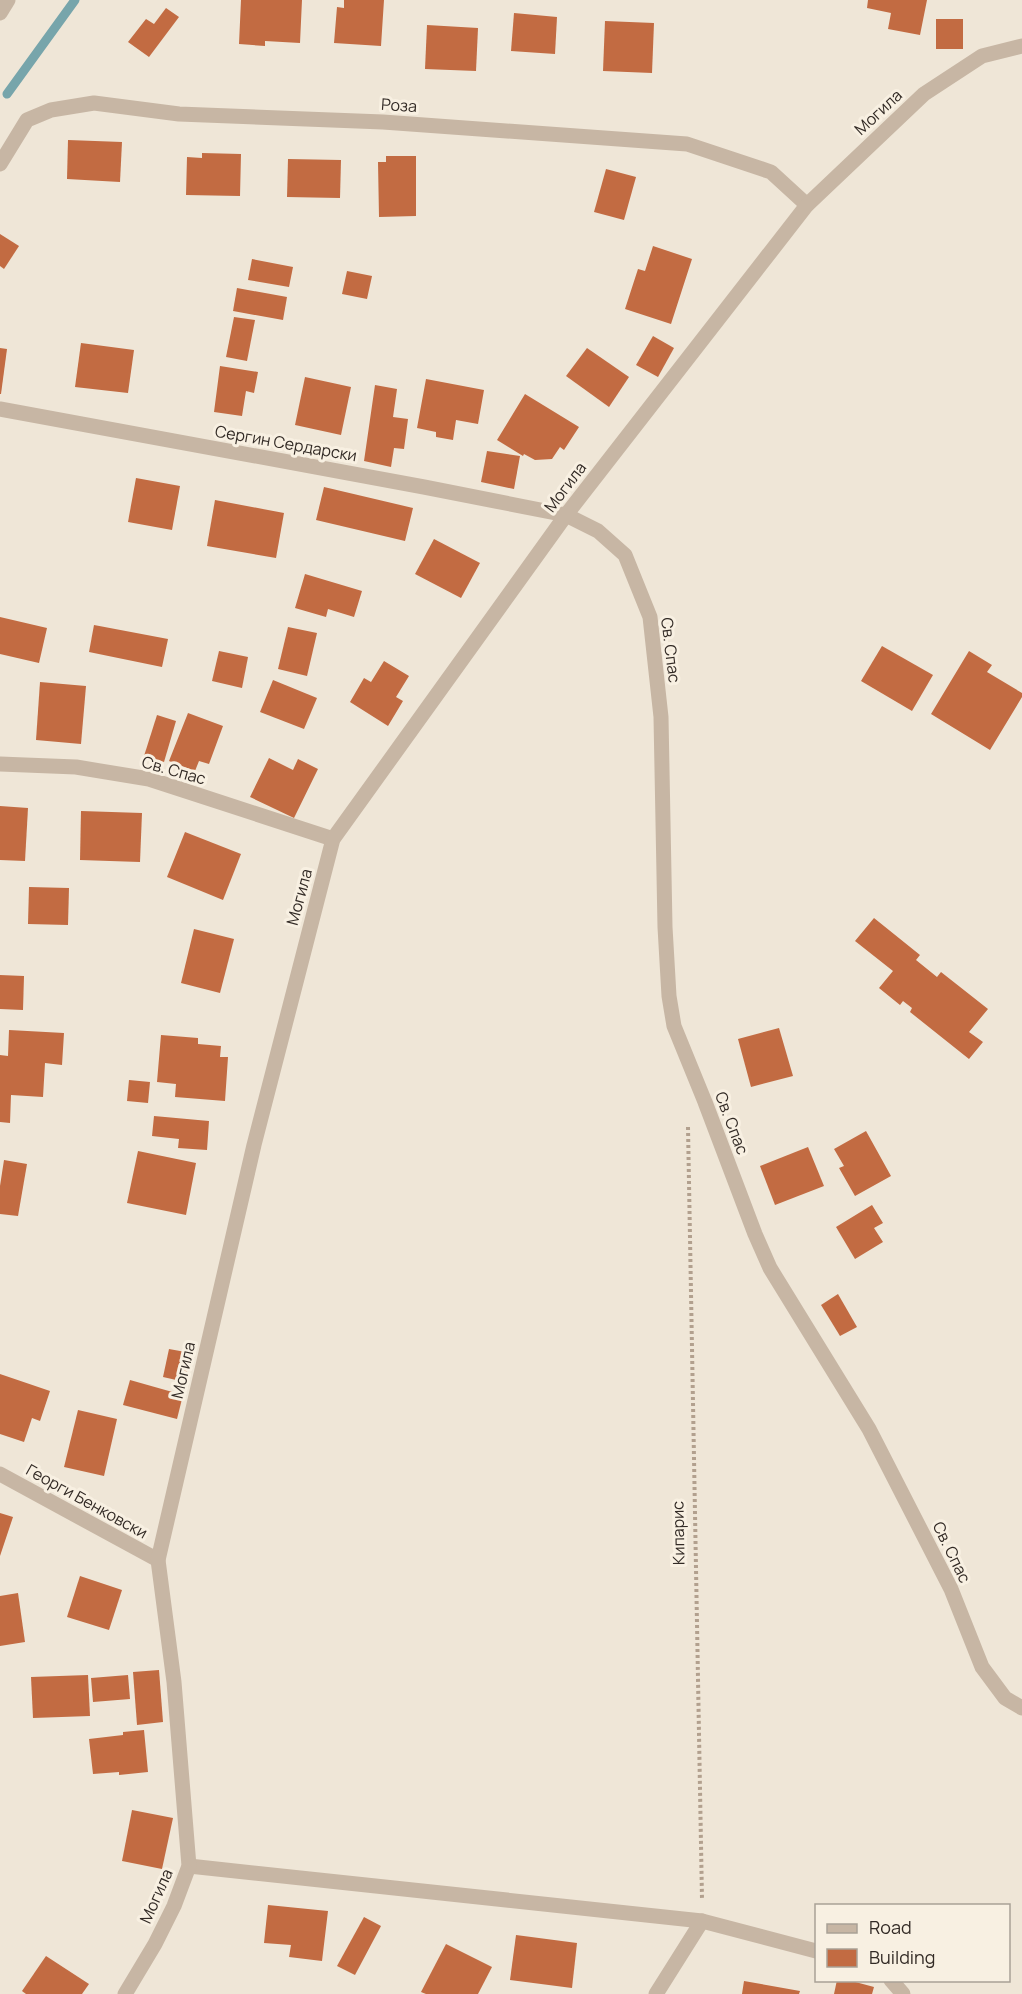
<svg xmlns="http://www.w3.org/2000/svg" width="1022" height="1994" font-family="Manrope,sans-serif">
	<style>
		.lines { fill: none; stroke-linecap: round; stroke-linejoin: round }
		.stream { stroke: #77a5ab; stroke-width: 9 }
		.building { fill: #c26b42 }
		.path { stroke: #b2a08e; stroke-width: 4; stroke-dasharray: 3 3; stroke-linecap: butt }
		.minor { stroke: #c7b6a4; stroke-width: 15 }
		.labels { text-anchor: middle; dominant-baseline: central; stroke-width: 6; stroke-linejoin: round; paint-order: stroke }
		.street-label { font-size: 16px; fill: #322a25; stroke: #f8f0e2 }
	</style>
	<rect width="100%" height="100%" fill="#efe6d7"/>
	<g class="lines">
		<polyline class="stream" points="7,94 75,0"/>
	</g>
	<g class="building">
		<polygon points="241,0 302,0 300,43 265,41 265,46 239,44"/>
		<polygon points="344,0 384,0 381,46 334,43 337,7 344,8"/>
		<polygon points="868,0 927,0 920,35 888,29 891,13 867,8"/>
		<polygon points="166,8 179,17 149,57 128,42 146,19 154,24"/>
		<polygon points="514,13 557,17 555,54 511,51"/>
		<rect x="936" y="19" width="27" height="30"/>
		<polygon points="605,21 654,23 652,73 603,71"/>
		<polygon points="427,25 478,28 476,71 425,69"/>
		<polygon points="68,140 122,142 120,182 67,179"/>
		<polygon points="202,153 241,154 240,196 186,195 187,157 202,158"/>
		<polygon points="386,156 416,156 416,216 379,217 378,162 386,162"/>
		<polygon points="288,159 341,160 340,198 287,197"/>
		<polygon points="606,169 636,177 624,220 594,212"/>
		<polygon points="0,234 19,246 4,269 0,266"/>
		<polygon points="653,246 692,259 671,324 625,309 638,269 645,271"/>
		<polygon points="252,259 293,267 289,287 248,280"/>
		<polygon points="347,271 372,276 367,299 342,294"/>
		<polygon points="237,288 287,297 283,320 233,311"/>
		<polygon points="234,317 255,320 247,361 226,357"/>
		<polygon points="653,336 674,348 658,377 636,365"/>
		<polygon points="81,343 134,350 128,393 75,387"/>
		<polygon points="0,348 7,349 1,394 0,394"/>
		<polygon points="587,348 629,377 609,407 566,376"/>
		<polygon points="220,366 258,372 254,393 246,391 242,416 214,412"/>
		<polygon points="305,377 351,387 341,435 295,425"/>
		<polygon points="426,379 484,390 478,424 456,420 453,440 436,437 436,432 417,428"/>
		<polygon points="375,385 397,389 393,417 408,419 404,449 394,448 391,467 364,461"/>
		<polygon points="525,394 579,427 564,450 560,447 552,459 535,460 524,454 523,456 497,440"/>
		<polygon points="487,451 520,456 514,489 481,482"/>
		<polygon points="136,478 180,486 172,530 128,522"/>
		<polygon points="324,487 413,508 405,541 316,520"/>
		<polygon points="215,500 284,513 276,558 207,546"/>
		<polygon points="434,539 480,563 461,598 415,574"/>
		<polygon points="305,574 362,591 354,617 328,609 326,617 295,608"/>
		<polygon points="0,617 47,628 39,663 0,654"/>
		<polygon points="94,625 168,639 162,667 89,652"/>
		<polygon points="288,627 317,633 307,676 278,669"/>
		<polygon points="882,646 933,675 912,711 861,681"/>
		<polygon points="219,651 248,657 242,688 212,681"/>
		<polygon points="969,651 992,665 987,672 1022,693 1022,697 990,750 931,714"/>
		<polygon points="384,661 409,676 396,697 403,701 388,726 350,702 364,678 371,682"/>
		<polygon points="273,680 317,698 304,729 260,712"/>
		<polygon points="40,682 86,686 81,744 36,740"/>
		<polygon points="188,713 223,726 209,764 199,761 195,771 169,761"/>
		<polygon points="157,715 176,721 164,762 144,756"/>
		<polygon points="269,758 293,770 298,759 318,769 294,818 250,797"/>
		<polygon points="0,806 28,808 25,861 0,860"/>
		<polygon points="81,811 142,813 140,862 80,860"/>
		<polygon points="185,832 241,854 223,900 167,877"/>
		<polygon points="29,887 69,888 68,925 28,924"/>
		<polygon points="874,918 920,955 916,960 937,977 941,972 988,1009 969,1032 983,1042 969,1059 910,1012 912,1008 903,1001 900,1005 879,988 893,971 855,941"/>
		<polygon points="194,929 234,939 220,993 181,983"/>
		<polygon points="0,975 24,976 23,1010 0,1009"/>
		<polygon points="779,1028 793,1076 751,1087 738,1039"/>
		<polygon points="9,1030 64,1033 62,1065 45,1063 43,1097 11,1095 10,1123 0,1122 0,1055 8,1056"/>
		<polygon points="161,1035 198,1038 198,1044 221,1046 220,1057 228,1057 225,1101 175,1097 176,1084 157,1082"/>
		<polygon points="129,1080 150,1082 148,1103 127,1101"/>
		<polygon points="154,1116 209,1121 207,1150 178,1148 179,1139 152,1136"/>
		<polygon points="866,1131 891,1176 855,1196 839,1168 844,1166 834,1149"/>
		<polygon points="808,1147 824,1186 775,1205 760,1166"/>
		<polygon points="138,1151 196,1163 186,1215 127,1203"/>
		<polygon points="4,1160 27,1164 18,1216 0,1214 0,1186"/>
		<polygon points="872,1205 883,1223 874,1228 883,1242 855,1259 836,1227"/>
		<polygon points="838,1294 857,1327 840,1336 821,1305"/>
		<polygon points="169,1349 191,1353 185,1382 163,1377"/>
		<polygon points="0,1374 50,1391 40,1421 32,1418 24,1442 0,1434"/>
		<polygon points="130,1380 183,1395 177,1419 123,1405"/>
		<polygon points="78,1410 117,1419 104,1476 64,1467"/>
		<polygon points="0,1513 13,1517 0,1556"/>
		<polygon points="80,1576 122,1590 109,1630 67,1617"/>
		<polygon points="18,1593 25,1642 0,1646 0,1596"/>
		<polygon points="159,1670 163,1722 137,1725 133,1672"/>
		<polygon points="88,1675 90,1716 33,1718 31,1677"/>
		<polygon points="128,1675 130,1699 93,1702 91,1678"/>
		<polygon points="144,1730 148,1772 119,1775 119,1772 93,1774 89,1739 123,1735 123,1732"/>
		<polygon points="132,1810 173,1818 162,1869 122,1861"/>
		<polygon points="268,1905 328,1911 322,1961 289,1957 291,1945 264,1943"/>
		<polygon points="364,1917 381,1926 355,1975 337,1966"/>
		<polygon points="516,1935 577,1943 572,1988 510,1980"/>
		<polygon points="446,1944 492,1967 478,1994 426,1994 421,1992"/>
		<polygon points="46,1956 89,1984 82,1994 26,1994 22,1991"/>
		<polygon points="837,1980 848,1980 874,1987 872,1994 834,1994"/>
		<polygon points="744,1981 800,1991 799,1994 742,1994"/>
	</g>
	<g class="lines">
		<polyline class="path" points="688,1127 702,1899"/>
		<g class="minor">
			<polyline points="0,13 8,0"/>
			<polyline points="0,164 27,120 51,110 94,103 179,114 383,122 687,144 771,172 807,205"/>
			<polyline points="0,409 424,487 566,515 598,531 625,555 650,617 661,717 665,927 669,996 674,1026 705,1102 755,1234 770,1268 869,1429 951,1589 982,1667 1005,1698 1022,1708"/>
			<polyline points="0,764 76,767 149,779 333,839"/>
			<polyline points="0,1474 158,1560"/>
			<polyline points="189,1866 702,1921 816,1951"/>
			<polyline points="891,1980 903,1994"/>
			<polyline points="125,1994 155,1944 174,1906 189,1866 174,1682 158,1560 254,1145 333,839 566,515 807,205 924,94 982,56 1022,46"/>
			<polyline points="656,1994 702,1921"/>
		</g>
	</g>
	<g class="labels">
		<g class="street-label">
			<text transform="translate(399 105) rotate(4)">Роза</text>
			<text transform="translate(878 112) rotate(-43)">Могила</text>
			<text transform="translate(286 443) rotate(10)">Сергин Сердарски</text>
			<text transform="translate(565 487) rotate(-53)">Могила</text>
			<text transform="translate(671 650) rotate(83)">Св. Спас</text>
			<text transform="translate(174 770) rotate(16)">Св. Спас</text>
			<text transform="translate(299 897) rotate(-75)">Могила</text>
			<text transform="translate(732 1123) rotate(69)">Св. Спас</text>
			<text transform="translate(183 1370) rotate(-77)">Могила</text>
			<text transform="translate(87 1501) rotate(29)">Георги Бенковски</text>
			<text transform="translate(678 1533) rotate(-91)">Кипарис</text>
			<text transform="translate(952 1552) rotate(64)">Св. Спас</text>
			<text transform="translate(156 1896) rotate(-66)">Могила</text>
		</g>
	</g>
	<rect x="815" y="1904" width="195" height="78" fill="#f8f0e2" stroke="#a9a196" stroke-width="1.5"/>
	<rect x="827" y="1924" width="30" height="9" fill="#c7b6a4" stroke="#a9a196" stroke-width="1.5"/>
	<text x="869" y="1934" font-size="18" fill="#322a25">Road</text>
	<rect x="827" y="1949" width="30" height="18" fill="#c26b42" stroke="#a9a196" stroke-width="1.5"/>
	<text x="869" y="1964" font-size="18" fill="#322a25">Building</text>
</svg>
